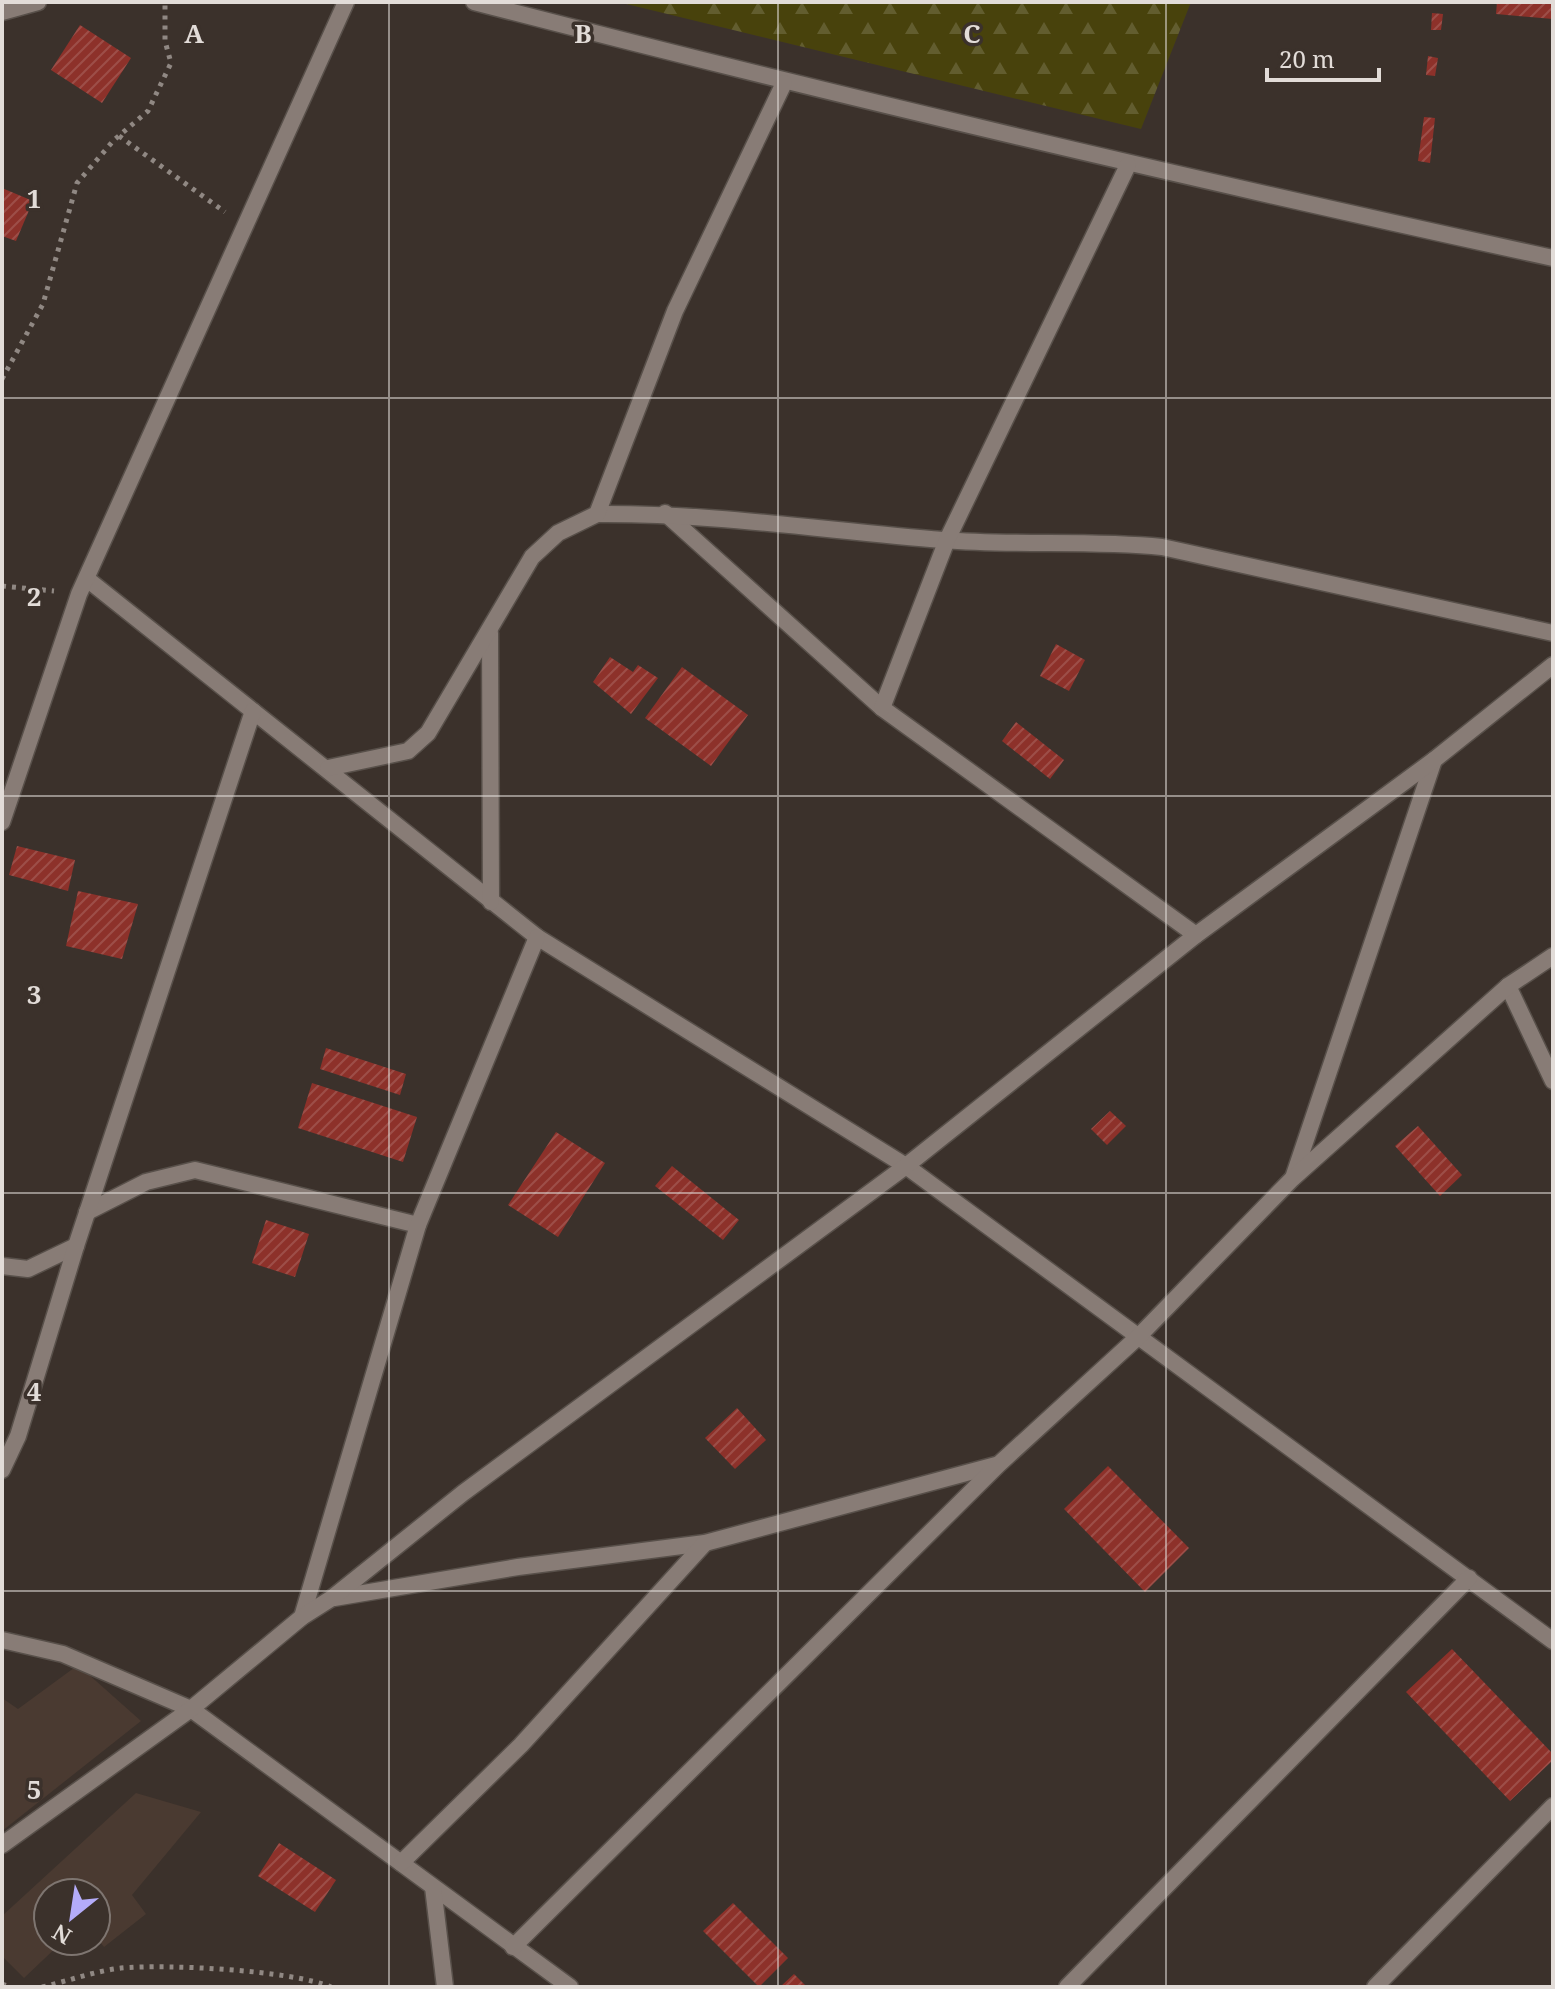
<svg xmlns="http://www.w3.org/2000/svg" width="1555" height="1989" font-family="'Noto Serif',serif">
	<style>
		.built { fill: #4a3a31 }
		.forest { fill: url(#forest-firs) }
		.building { fill: url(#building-hatch) }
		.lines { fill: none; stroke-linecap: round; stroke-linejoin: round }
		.street-casing { stroke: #58504a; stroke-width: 19 }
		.path { stroke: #908883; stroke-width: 5; stroke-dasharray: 4 6; stroke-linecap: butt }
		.street { stroke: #887c76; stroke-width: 16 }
		.grid { fill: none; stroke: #e2dcd8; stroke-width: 2; stroke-opacity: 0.55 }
		.grid-label { font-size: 26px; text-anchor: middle; font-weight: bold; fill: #e2dcd8; stroke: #3b312b; stroke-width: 7; stroke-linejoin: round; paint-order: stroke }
	</style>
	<defs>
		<pattern id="forest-firs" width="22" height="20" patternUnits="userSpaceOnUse" patternTransform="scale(2)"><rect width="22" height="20" fill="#48420c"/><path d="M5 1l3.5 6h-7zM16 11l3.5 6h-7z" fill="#625d2f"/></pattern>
		<pattern id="building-hatch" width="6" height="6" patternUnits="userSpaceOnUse" patternTransform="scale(2)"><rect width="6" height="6" fill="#8d312a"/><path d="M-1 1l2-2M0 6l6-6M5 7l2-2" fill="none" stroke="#9d4e48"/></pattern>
	</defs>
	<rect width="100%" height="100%" fill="#3b312b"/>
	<g class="built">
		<polygon points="78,1665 141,1721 2,1831 2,1698 18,1709"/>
		<polygon points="136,1793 201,1812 132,1895 146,1914 104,1947 96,1937 96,1893 48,1893 48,1941 63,1941 24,1978 2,1956 2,1916"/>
	</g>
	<polygon class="forest" points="618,2 1191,2 1141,129"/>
	<g class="building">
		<polygon points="1497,2 1553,2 1553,19 1496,14"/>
		<polygon points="1432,13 1443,14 1441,30 1431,30"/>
		<polygon points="80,25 131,58 102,103 51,70"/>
		<polygon points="1428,56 1438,58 1435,76 1426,75"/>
		<polygon points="1424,117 1435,118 1430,163 1418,161"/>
		<polygon points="2,188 33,201 16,241 2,236"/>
		<polygon points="1056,644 1085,660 1069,691 1040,676"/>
		<polygon points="610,657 633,672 638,665 658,678 631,714 593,682"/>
		<polygon points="682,667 748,715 711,766 645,718"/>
		<polygon points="1016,722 1064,760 1050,779 1002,741"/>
		<polygon points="17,846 75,860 68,891 9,875"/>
		<polygon points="78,891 138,904 122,959 66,946"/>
		<polygon points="326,1048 406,1074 400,1095 320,1069"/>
		<polygon points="312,1083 417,1117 403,1162 298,1128"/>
		<polygon points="1110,1111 1126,1126 1107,1145 1091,1129"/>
		<polygon points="1418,1126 1462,1175 1440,1196 1395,1146"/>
		<polygon points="556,1132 605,1163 558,1237 508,1205"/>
		<polygon points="672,1166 739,1220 723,1240 655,1186"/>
		<polygon points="266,1220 309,1234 295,1277 252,1263"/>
		<polygon points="737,1408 766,1440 735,1469 705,1438"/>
		<polygon points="1108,1466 1189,1548 1145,1592 1064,1509"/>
		<polygon points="1452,1649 1553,1754 1553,1760 1510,1801 1406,1692"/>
		<polygon points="279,1843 336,1880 315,1912 258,1876"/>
		<polygon points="733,1903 788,1958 759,1987 703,1931"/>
		<polygon points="794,1974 807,1987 780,1987"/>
	</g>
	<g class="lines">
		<defs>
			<g id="street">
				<path d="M 474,2 C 832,95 1191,179 1553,258"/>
				<polyline points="2,12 38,2"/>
				<polyline points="665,513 882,708 1196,935"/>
				<path d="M 597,514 C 713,513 828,531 943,540 C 1016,546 1089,540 1162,547 L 1553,633"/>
				<polyline points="87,579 537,937 906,1166 1553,1641"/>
				<polyline points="490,633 491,902"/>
				<polyline points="882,708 947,540 1128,165"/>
				<polyline points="328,768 408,751 428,733 532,557 558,533 597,514 675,311 784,83"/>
				<polyline points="2,822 79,594 346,2"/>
				<polyline points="1508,986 1553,1081"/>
				<polyline points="1294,1175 1434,760"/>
				<polyline points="87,1212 146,1182 195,1170 418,1225"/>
				<polyline points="2,1266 28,1269 76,1246"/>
				<polyline points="2,1470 18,1436 76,1246 253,711"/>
				<polyline points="334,1598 518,1567 705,1543 996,1465"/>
				<polyline points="302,1617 418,1225 537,937"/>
				<polyline points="2,1640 63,1654 191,1709 570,1987"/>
				<polyline points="2,1845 191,1709 302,1617 332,1598 463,1493 906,1166 1196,935 1434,760 1553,665"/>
				<polyline points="401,1863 521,1745 705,1543"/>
				<polyline points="433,1887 445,1987"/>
				<polyline points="513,1947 998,1465 1139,1336 1292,1179 1508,986 1553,956"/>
				<polyline points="1067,1987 1469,1578"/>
				<polyline points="1375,1987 1553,1806"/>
			</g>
		</defs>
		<use href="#street" class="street-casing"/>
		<g class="path">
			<polyline points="119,136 225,212"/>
			<polyline points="2,379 43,304 77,183 114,140 148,111 171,63 165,41 165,2"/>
			<polyline points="2,586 54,591"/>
			<polyline points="2,1984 11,1987"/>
			<path d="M 42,1987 C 68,1981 95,1971 121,1968 C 167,1964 291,1970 331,1987"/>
		</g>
		<use href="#street" class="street"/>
	</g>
	<path class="grid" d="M 389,2 L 389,1987M 778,2 L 778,1987M 1166,2 L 1166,1987M 2,398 L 1553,398M 2,796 L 1553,796M 2,1193 L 1553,1193M 2,1591 L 1553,1591"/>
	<g class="grid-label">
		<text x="194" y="43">A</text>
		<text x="583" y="43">B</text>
		<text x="972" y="43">C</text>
		<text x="34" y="208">1</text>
		<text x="34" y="606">2</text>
		<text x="34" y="1004">3</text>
		<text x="34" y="1401">4</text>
		<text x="34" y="1799">5</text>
	</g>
	<rect width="1555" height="1989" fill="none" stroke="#e2dcd8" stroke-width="8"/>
	<g transform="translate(72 1917) rotate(210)"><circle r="38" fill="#3b312b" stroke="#7e7570" stroke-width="2"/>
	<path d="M0-6L14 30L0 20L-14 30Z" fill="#b4acf9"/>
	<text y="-12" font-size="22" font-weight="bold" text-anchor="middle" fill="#e2dcd8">N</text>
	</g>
	<path d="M1267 68v12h112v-12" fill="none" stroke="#e2dcd8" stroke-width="4"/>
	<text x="1279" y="68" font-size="24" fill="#e2dcd8" stroke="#3b312b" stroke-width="6" paint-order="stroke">20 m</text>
</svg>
